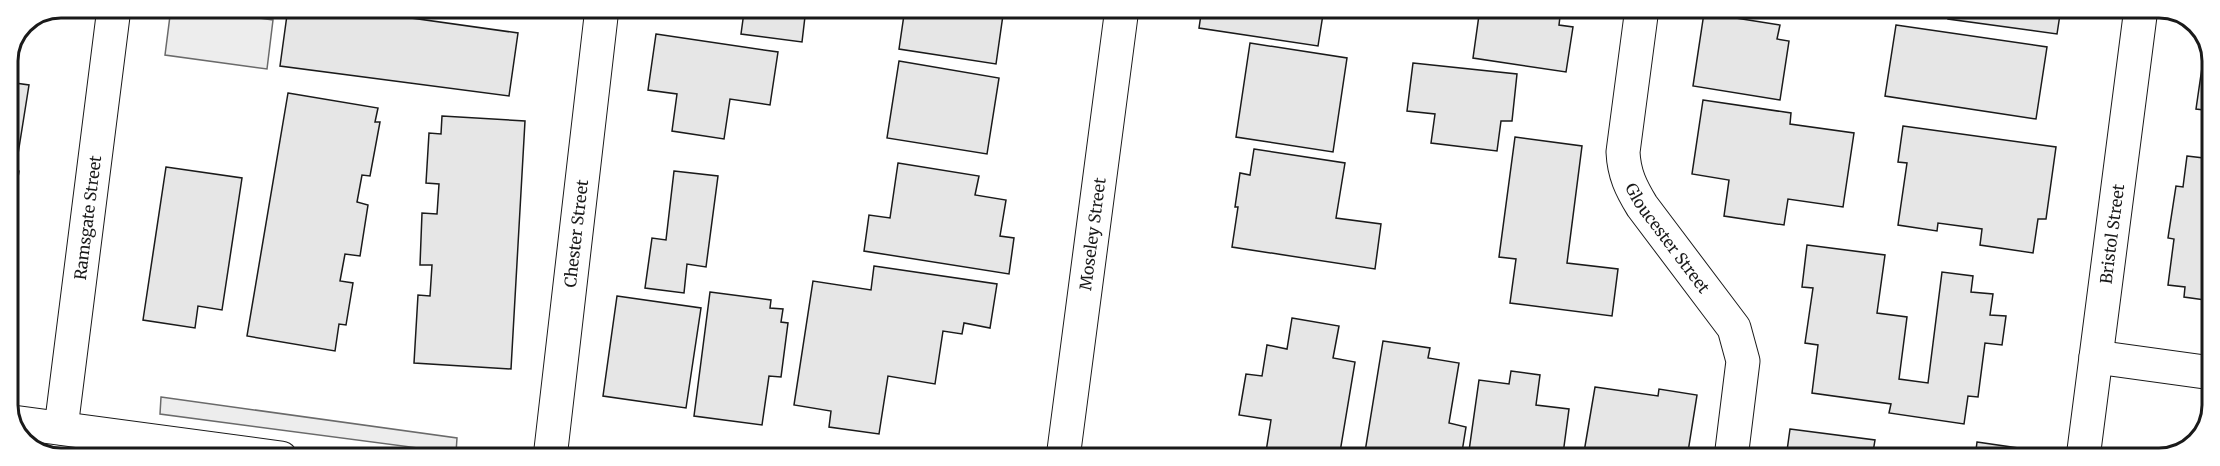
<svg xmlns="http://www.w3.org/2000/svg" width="2220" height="466" font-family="Merriweather,serif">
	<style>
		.parking { fill: #ededed; stroke: #6a6a6a; stroke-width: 1.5 }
		.building { fill: #e6e6e6; stroke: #1a1a1a; stroke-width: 1.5 }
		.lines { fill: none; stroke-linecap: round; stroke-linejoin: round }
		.minor-casing { stroke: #1a1a1a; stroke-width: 35 }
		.minor { stroke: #fff; stroke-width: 33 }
		.labels { text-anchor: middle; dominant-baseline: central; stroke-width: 4.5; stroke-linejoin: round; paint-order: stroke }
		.street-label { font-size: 16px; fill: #1a1a1a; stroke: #fff }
		.rim { fill: none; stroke: #1a1a1a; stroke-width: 3 }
	</style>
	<rect width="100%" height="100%" fill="#fff"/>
	<g class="parking">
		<polygon points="171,8 246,8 246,16 273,20 267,69 165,55"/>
		<polygon points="161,397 457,438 456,453 160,414"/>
	</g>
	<g class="building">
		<polygon points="253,8 340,8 518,33 509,96 280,66 287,15 252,11"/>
		<polygon points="710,8 806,8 802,42 741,34 744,12"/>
		<polygon points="905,8 992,8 991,14 1003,15 996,64 899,49"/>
		<polygon points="1202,8 1324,8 1318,46 1199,28"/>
		<polygon points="1480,8 1561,8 1559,25 1573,27 1566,72 1473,58"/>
		<polygon points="1949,8 2061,8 2057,34 1948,19"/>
		<polygon points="1704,13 1780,25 1777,39 1789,41 1780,100 1693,86"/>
		<polygon points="1896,25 2047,47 2036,119 1885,96"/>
		<polygon points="656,34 778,52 770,105 730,99 724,139 672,131 677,94 648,90"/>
		<polygon points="2206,40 2212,54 2212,111 2196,109"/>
		<polygon points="1250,43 1347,58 1333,152 1236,137"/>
		<polygon points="899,61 999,78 987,154 887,138"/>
		<polygon points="1413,63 1517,74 1512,121 1501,121 1497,151 1431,143 1435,114 1407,111"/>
		<polygon points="8,82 29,85 18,154 8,153"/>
		<polygon points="288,93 378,108 375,122 380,122 370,176 362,175 357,202 368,205 360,256 345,254 340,281 353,283 346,325 339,324 335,351 247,336"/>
		<polygon points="1703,100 1791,113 1790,124 1854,133 1843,207 1788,199 1784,225 1724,216 1729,180 1692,174"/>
		<polygon points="442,116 525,121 511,369 414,363 418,295 430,296 432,265 420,265 422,213 437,214 439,184 426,183 429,133 441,134"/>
		<polygon points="1903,126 2056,147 2046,219 2038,219 2033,253 1980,245 1982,229 1938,223 1937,231 1898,225 1907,163 1898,162"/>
		<polygon points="1515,137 1582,146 1567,263 1618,269 1612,316 1510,303 1516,259 1499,257"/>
		<polygon points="1254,149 1345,163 1336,218 1381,224 1375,269 1232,247 1238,207 1235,207 1240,173 1250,175"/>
		<polygon points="2187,156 2212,159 2212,301 2184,297 2185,287 2168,285 2174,239 2168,238 2176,186 2183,187"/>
		<polygon points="898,163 979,176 975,195 1006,200 1000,236 1014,238 1009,274 864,251 869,215 890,218"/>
		<polygon points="166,167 242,178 222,310 198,306 195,328 143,320"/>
		<polygon points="8,169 19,171 8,242"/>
		<polygon points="674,171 718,176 706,267 687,264 684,293 645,288 652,238 666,240"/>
		<polygon points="1807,245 1885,255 1877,313 1907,317 1899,379 1928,383 1942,272 1973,276 1971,292 1993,294 1990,315 2006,316 2002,345 1985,343 1978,397 1968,396 1964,424 1889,413 1891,404 1812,393 1818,345 1805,343 1813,288 1802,287"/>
		<polygon points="874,266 997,284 990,328 964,323 962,334 943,331 935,384 888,376 879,434 829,427 831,411 794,405 813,281 871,290"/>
		<polygon points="710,292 771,300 770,308 783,309 781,322 788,323 781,377 769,376 762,425 694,416"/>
		<polygon points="617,296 701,308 686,408 603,396"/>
		<polygon points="1292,318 1339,326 1333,358 1355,362 1339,458 1265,458 1271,420 1239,415 1246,374 1262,376 1267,345 1287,349"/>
		<polygon points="1383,341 1430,348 1428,358 1459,363 1449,423 1466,427 1461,458 1446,456 1446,458 1364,458"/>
		<polygon points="1511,371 1540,375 1536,405 1569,409 1563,454 1570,455 1570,458 1468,458 1479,380 1509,384"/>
		<polygon points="1595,387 1658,396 1659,389 1697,395 1687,458 1583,458"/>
		<polygon points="1790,429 1875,440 1872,458 1786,458"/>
		<polygon points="1977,442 2018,448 2017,458 1975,458"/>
	</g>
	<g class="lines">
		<defs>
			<g id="minor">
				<path id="s1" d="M 1642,8 L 1623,152 C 1624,174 1631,188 1642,206 L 1734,328 L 1743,361 L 1731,458"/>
				<polyline points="2096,357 2212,373"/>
				<polyline points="13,422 281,458"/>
				<path id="s2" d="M 61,428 L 114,8"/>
				<path id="s3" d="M 550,458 L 602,8"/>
				<path id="s4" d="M 1063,458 L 1122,8"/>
				<path id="s5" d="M 2083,458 L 2141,8"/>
			</g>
		</defs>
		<use href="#minor" class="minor-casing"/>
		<use href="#minor" class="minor"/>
	</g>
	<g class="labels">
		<g class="street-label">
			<text stroke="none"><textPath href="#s2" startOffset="212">Ramsgate Street</textPath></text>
			<text stroke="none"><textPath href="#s3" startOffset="226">Chester Street</textPath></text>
			<text stroke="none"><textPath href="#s4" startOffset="226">Moseley Street</textPath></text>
			<text stroke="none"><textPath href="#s5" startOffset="226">Bristol Street</textPath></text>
			<text stroke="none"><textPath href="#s1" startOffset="244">Gloucester Street</textPath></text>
		</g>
	</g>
	<path d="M0 0H2220V466H0ZM61 18H2159A43 43 0 0 1 2202 61V405A43 43 0 0 1 2159 448H61A43 43 0 0 1 18 405V61A43 43 0 0 1 61 18Z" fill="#fff" fill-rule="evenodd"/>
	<path class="rim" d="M61 18H2159A43 43 0 0 1 2202 61V405A43 43 0 0 1 2159 448H61A43 43 0 0 1 18 405V61A43 43 0 0 1 61 18Z"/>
</svg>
